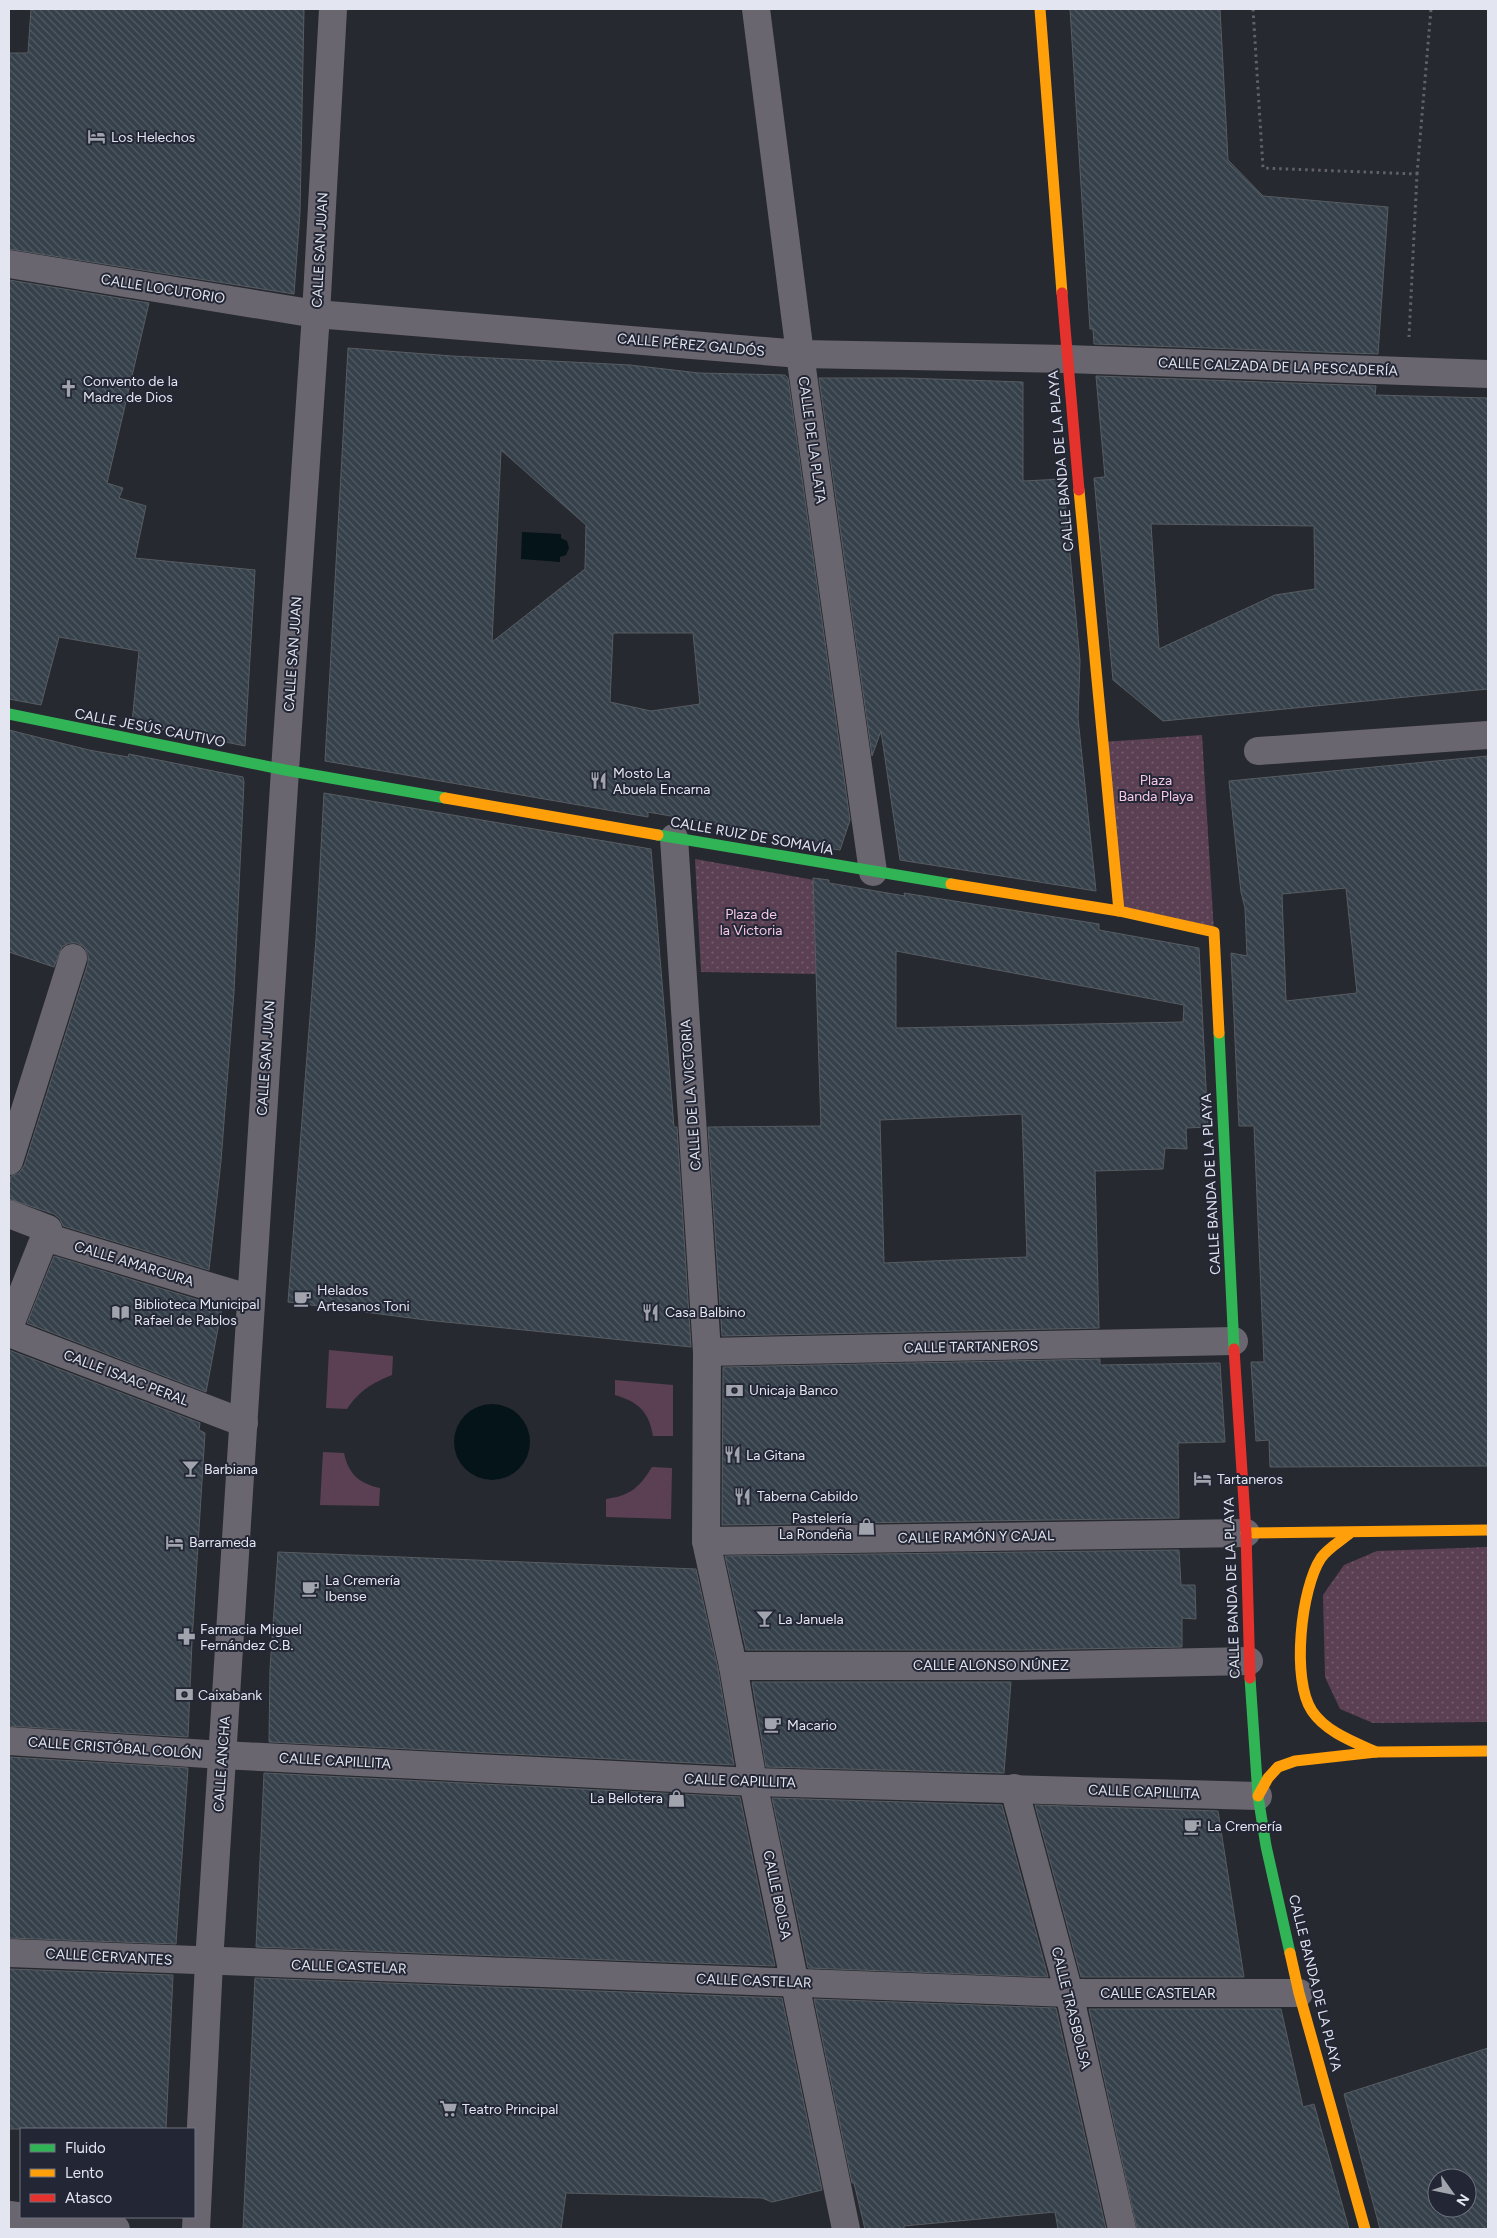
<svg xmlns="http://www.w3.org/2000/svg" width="1497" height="2238" font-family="Figtree,sans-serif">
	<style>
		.park { fill: url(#park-dots) }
		.garden { fill: #5b4053 }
		.water { fill: #041418 }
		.building { fill: url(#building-back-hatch); stroke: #575c61; fill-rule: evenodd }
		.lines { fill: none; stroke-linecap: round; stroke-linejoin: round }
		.path { stroke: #626168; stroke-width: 3; stroke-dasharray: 2.5 4; stroke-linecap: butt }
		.street { stroke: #6a666f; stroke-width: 28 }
		.fast { stroke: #30b455; stroke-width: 11 }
		.slow { stroke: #ff9f0a; stroke-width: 11 }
		.jam { stroke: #e5322d; stroke-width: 11 }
		.labels { text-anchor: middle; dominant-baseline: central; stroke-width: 4; stroke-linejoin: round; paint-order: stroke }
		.poi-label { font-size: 14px; fill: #e3e6f0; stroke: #232635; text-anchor: start }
		.street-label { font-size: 14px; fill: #e3e6f0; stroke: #232635 }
		.park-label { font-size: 14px; fill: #f9c8e7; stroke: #232635 }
	</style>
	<defs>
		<pattern id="park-dots" width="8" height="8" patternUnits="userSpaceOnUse" patternTransform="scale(1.25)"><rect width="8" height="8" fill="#5b4053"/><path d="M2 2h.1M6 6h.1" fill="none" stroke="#725c6c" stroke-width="1.8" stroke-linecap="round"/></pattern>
		<pattern id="building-back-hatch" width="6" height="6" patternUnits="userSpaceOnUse" patternTransform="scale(1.25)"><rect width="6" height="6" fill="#35404a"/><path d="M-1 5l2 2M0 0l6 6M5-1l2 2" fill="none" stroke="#525c64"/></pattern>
	</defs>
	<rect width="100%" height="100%" fill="#272931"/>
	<g class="park">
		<polygon points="1202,735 1214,932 1119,911 1103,742"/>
		<polygon points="695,859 814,880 817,974 701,972"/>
		<polygon points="1488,1547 1488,1722 1373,1723 1340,1709 1325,1677 1323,1595 1344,1565 1377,1551"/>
	</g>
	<g class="garden">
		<path d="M 329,1350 L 393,1356 L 392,1375 C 372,1383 359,1391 347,1409 L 326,1408 Z"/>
		<path d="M 615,1380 L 673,1385 L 673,1436 L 653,1436 C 649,1411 638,1402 615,1395 Z"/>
		<path d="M 323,1452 L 344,1453 C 348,1474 360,1484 380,1488 L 379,1506 L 320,1505 Z"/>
		<path d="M 652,1467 L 672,1468 L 671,1519 L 606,1517 L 606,1499 C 630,1496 640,1487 652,1467 Z"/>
	</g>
	<g class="water">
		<polygon points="522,532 561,534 561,538 567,541 569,548 566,555 560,557 560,562 521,559"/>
		<circle cx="492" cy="1442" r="38"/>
	</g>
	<g class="building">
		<polygon points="31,9 304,9 300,212 294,294 9,249 9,53 28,53"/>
		<polygon points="1070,9 1220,9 1228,160 1263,196 1388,207 1378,354 1094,344 1093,329 1090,329"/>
		<polygon points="9,280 149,303 107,483 123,488 119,498 146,506 135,558 255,570 245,746 132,723 139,651 59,637 41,705 9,699"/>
		<path d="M 348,348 L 452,356 L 630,365 L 699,373 L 785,375 L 788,378 L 850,820 L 840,850 L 812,846 L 812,841 L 648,812 L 648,817 L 325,761 ZM 501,450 L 586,525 L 585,569 L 492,642 ZM 613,633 L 693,633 L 700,704 L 651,711 L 610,702 Z"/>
		<path d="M 1096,376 L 1376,386 L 1375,395 L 1488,398 L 1488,689 L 1163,721 L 1113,680 L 1094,478 L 1105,477 ZM 1151,524 L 1314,526 L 1315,589 L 1275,595 L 1159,649 Z"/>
		<polygon points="819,378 905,378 1023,382 1023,481 1063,479 1080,661 1078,718 1096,891 900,860 881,731 872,756"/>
		<polygon points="9,730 89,750 128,757 129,754 243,777 244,782 234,992 221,1161 209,1270 63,1226 60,1219 54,1214 9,1199 9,1184 11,1176 19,1173 24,1166 88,963 88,955 84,947 77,943 69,943 62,947 54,967 9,952"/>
		<path d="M 1488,756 L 1488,1466 L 1270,1467 L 1269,1440 L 1256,1441 L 1251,1362 L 1264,1362 L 1254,1126 L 1239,1126 L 1231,953 L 1247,956 L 1245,908 L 1241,892 L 1229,781 ZM 1346,888 L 1357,993 L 1286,1001 L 1282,894 Z"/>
		<polygon points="324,793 651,849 674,1127 677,1127 691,1347 426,1320 288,1302 316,939"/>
		<path d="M 813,878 L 829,880 L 829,883 L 905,896 L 904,893 L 1099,924 L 1099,930 L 1199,948 L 1208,1127 L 1186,1128 L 1187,1149 L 1165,1148 L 1163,1169 L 1095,1171 L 1099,1328 L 722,1336 L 708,1127 L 821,1126 ZM 896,951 L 1184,1005 L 1183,1022 L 896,1028 ZM 1022,1114 L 1027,1257 L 884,1263 L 880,1120 Z"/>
		<polygon points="54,1256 222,1307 206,1392 27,1323"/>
		<polygon points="9,1350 200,1423 199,1430 205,1433 192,1641 188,1737 9,1726"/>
		<polygon points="1100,1359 1100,1365 1220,1363 1225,1442 1178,1443 1179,1518 722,1525 723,1367"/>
		<polygon points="1179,1550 1181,1585 1195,1585 1196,1619 1182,1618 1182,1647 1019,1650 746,1650 725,1556"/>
		<polygon points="278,1552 696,1569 718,1669 734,1765 269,1742 270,1669"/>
		<polygon points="752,1682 1011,1682 1004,1773 766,1767"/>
		<polygon points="9,1757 188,1768 176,1944 9,1938"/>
		<polygon points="264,1773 740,1797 775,1966 256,1947"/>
		<polygon points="772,1798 1002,1805 1048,1977 808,1968"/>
		<polygon points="1035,1805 1218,1811 1244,1977 1081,1977"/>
		<polygon points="9,1969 173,1975 166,2129 9,2129"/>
		<polygon points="255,1978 782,1998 822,2190 772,2202 762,2198 566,2193 561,2229 243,2229"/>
		<polygon points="814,1999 1056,2008 1106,2229 1058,2229 1055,2212 904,2226 904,2229 865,2229 854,2183 852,2183"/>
		<polygon points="1089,2009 1281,2009 1303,2107 1314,2104 1349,2229 1137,2229"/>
		<path d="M 1488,2048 L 1488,2229 L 1380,2229 L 1344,2094 ZM 1437,2178 L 1467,2178 L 1467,2208 L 1437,2208 Z"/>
	</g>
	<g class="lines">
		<g class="path">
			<polyline points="1253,9 1263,168 1417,174 1409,337"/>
			<polyline points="1417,174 1431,9"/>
		</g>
		<g class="street">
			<polyline points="756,9 800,354 873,872"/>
			<polyline points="9,264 316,314 800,354 1067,359 1488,374"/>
			<polyline points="1258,751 1488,735"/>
			<polyline points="674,838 707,1352 706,1541 733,1666 753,1782 846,2229"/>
			<polyline points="9,1161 73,958"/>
			<polyline points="9,1214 48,1229 9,1327"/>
			<polyline points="45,1237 251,1299"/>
			<polyline points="9,1333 244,1423"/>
			<polyline points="707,1352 1234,1341"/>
			<polyline points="706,1541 1246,1533"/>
			<polyline points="733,1666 1019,1666 1249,1661"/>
			<polyline points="9,1741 222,1755 753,1782 1258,1796"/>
			<polyline points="1014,1788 1069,1993 1122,2229"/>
			<polyline points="9,1953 1069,1993 1299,1993"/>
			<polyline points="9,2215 116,2229"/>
			<polyline points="196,2229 209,1962 285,770 316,314 333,9"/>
		</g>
		<g class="fast">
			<polyline points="9,714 285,770 445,798"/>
			<polyline points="658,835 951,884"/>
			<polyline points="1219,1033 1234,1349"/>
			<polyline points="1250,1678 1258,1796 1266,1846 1290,1953"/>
		</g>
		<g class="slow">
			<polyline points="1040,9 1062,293"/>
			<polyline points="1079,490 1119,911"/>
			<polyline points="445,798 658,835"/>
			<polyline points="951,884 1119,911 1214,932 1219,1033"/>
			<polyline points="1246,1533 1488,1530"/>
			<path d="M 1350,1533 C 1341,1541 1328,1548 1321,1558 C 1301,1588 1291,1680 1312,1711 C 1326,1732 1354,1742 1376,1752"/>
			<polyline points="1258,1796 1268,1778 1278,1767 1295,1761 1376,1752 1488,1751"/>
			<polyline points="1290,1953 1299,1993 1365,2229"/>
		</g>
		<g class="jam">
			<polyline points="1062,293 1079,490"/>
			<polyline points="1234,1349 1246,1533 1250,1678"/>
		</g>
	</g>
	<defs>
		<symbol id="hotel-bare" viewBox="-9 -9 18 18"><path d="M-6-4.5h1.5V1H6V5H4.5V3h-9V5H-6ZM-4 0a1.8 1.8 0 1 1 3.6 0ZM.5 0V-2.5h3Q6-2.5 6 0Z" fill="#a1a4ad" stroke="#232635" stroke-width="2.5" paint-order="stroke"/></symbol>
		<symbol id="church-bare" viewBox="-9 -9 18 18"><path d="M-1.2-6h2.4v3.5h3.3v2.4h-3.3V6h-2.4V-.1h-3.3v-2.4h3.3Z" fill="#a1a4ad" stroke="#232635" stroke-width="2.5" paint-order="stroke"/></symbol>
		<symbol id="restaurant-bare" viewBox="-9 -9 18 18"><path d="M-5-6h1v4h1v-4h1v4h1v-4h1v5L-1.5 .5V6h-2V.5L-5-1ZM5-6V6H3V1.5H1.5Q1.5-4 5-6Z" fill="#a1a4ad" stroke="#232635" stroke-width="2.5" paint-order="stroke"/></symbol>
		<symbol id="cafe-bare" viewBox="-9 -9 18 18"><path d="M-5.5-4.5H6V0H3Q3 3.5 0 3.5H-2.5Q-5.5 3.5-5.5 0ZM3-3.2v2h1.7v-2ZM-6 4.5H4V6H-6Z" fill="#a1a4ad" stroke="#232635" stroke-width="2.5" paint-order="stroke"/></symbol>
		<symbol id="library-bare" viewBox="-9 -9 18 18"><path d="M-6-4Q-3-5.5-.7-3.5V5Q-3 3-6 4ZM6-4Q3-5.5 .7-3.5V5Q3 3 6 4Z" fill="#a1a4ad" stroke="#232635" stroke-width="2.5" paint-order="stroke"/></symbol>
		<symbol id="bank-bare" viewBox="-9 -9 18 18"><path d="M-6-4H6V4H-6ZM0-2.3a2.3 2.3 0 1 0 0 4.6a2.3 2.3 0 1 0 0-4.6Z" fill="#a1a4ad" stroke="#232635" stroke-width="2.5" paint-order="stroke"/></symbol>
		<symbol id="bar-bare" viewBox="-9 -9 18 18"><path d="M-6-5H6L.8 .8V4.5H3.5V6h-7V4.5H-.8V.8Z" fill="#a1a4ad" stroke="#232635" stroke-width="2.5" paint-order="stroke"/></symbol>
		<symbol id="shop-bare" viewBox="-9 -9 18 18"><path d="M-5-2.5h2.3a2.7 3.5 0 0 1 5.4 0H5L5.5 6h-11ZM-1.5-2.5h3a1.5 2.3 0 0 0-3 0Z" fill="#a1a4ad" stroke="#232635" stroke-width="2.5" paint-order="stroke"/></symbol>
		<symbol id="pharmacy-bare" viewBox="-9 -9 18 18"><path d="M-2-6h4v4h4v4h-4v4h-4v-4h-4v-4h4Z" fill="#a1a4ad" stroke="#232635" stroke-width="2.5" paint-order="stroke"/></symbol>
		<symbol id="supermarket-bare" viewBox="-9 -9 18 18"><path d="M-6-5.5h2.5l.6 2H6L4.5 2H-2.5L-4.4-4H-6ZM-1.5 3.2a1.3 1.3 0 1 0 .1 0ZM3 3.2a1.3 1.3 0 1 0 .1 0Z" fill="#a1a4ad" stroke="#232635" stroke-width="2.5" paint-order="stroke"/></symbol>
	</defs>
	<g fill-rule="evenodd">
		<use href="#hotel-bare" x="84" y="124" width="25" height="25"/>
		<use href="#church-bare" x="56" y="376" width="25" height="25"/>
		<use href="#restaurant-bare" x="586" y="768" width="25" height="25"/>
		<use href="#cafe-bare" x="290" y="1286" width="25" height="25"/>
		<use href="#library-bare" x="108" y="1300" width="25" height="25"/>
		<use href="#restaurant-bare" x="638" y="1300" width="25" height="25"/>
		<use href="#bank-bare" x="722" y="1378" width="25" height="25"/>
		<use href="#restaurant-bare" x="720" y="1442" width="25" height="25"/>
		<use href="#bar-bare" x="178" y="1456" width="25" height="25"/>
		<use href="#hotel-bare" x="1190" y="1466" width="25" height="25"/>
		<use href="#restaurant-bare" x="730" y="1484" width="25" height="25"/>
		<use href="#shop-bare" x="854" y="1514" width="25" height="25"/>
		<use href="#hotel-bare" x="162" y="1530" width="25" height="25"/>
		<use href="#cafe-bare" x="298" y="1576" width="25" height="25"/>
		<use href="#bar-bare" x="752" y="1606" width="25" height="25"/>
		<use href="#pharmacy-bare" x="174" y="1624" width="25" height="25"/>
		<use href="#bank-bare" x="172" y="1682" width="25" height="25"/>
		<use href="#cafe-bare" x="760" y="1712" width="25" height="25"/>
		<use href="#shop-bare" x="664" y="1786" width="25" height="25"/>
		<use href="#cafe-bare" x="1180" y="1814" width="25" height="25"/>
		<use href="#supermarket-bare" x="436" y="2096" width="25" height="25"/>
	</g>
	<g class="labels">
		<g class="poi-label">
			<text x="111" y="137">Los Helechos</text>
			<text x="83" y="381">Convento de la<tspan x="83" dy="16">Madre de Dios</tspan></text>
			<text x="613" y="773">Mosto La<tspan x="613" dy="16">Abuela Encarna</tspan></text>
			<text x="317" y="1290">Helados<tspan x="317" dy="16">Artesanos Toni</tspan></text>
			<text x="134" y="1304">Biblioteca Municipal<tspan x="134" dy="16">Rafael de Pablos</tspan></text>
			<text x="665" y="1312">Casa Balbino</text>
			<text x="749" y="1390">Unicaja Banco</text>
			<text x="746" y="1455">La Gitana</text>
			<text x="204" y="1469">Barbiana</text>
			<text x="1217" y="1479">Tartaneros</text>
			<text x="757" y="1496">Taberna Cabildo</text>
			<text x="852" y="1518" text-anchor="end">Pastelería<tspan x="852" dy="16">La Rondeña</tspan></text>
			<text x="189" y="1542">Barrameda</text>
			<text x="325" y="1580">La Cremería<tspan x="325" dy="16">Ibense</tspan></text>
			<text x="778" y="1619">La Januela</text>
			<text x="200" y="1629">Farmacia Miguel<tspan x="200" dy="16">Fernández C.B.</tspan></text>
			<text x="198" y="1695">Caixabank</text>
			<text x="787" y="1725">Macario</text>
			<text x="663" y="1798" text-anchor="end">La Bellotera</text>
			<text x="1207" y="1826">La Cremería</text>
			<text x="462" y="2109">Teatro Principal</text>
		</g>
		<g class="street-label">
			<text transform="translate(320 250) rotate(-87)">CALLE SAN JUAN</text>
			<text transform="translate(163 289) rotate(9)">CALLE LOCUTORIO</text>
			<text transform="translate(691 345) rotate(5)">CALLE PÉREZ GALDÓS</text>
			<text transform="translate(1278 367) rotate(2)">CALLE CALZADA DE LA PESCADERÍA</text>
			<text transform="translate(812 440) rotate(82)">CALLE DE LA PLATA</text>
			<text transform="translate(1061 461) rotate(-95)">CALLE BANDA DE LA PLAYA</text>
			<text transform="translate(293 654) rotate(-86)">CALLE SAN JUAN</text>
			<text transform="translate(150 728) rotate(11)">CALLE JESÚS CAUTIVO</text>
			<text transform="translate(752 836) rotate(10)">CALLE RUIZ DE SOMAVÍA</text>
			<text transform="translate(266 1058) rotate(-86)">CALLE SAN JUAN</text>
			<text transform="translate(691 1095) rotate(-94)">CALLE DE LA VICTORIA</text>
			<text transform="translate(1211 1184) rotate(-93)">CALLE BANDA DE LA PLAYA</text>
			<text transform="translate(134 1264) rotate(17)">CALLE AMARGURA</text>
			<text transform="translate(971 1347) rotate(-1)">CALLE TARTANEROS</text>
			<text transform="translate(126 1378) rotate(21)">CALLE ISAAC PERAL</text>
			<text transform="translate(976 1537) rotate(-1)">CALLE RAMÓN Y CAJAL</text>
			<text transform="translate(1232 1588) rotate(-92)">CALLE BANDA DE LA PLAYA</text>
			<text x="991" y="1665">CALLE ALONSO NÚNEZ</text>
			<text transform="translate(115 1748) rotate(4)">CALLE CRISTÓBAL COLÓN</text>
			<text transform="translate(335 1761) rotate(3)">CALLE CAPILLITA</text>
			<text transform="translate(222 1764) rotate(-86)">CALLE ANCHA</text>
			<text transform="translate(740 1781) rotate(2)">CALLE CAPILLITA</text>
			<text transform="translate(1144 1792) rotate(2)">CALLE CAPILLITA</text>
			<text transform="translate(777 1895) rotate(78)">CALLE BOLSA</text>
			<text transform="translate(109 1957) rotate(3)">CALLE CERVANTES</text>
			<text transform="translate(349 1967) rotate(2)">CALLE CASTELAR</text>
			<text transform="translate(754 1981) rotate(2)">CALLE CASTELAR</text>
			<text transform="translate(1315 1983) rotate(76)">CALLE BANDA DE LA PLAYA</text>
			<text x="1158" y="1993">CALLE CASTELAR</text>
			<text transform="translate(1071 2008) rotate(76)">CALLE TRASBOLSA</text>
		</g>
		<g class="park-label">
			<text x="1156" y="780">Plaza<tspan x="1156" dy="16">Banda Playa</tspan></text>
			<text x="751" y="914">Plaza de<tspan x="751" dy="16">la Victoria</tspan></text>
		</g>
	</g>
	<rect width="1497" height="2238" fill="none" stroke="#e3e6f0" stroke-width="20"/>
	<rect x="20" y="2128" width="175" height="90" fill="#232635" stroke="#707380"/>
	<rect x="30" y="2144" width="25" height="8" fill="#30b455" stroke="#707380"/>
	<text x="65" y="2153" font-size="15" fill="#e3e6f0">Fluido</text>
	<rect x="30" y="2169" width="25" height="8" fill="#ff9f0a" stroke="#707380"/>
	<text x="65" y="2178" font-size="15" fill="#e3e6f0">Lento</text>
	<rect x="30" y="2194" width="25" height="8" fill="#e5322d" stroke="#707380"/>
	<text x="65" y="2203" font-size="15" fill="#e3e6f0">Atasco</text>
	<g transform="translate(1452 2193) rotate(123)"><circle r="24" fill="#232635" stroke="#707380"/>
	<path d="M0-4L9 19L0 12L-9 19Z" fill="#a1a4ad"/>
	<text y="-8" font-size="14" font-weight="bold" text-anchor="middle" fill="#e3e6f0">N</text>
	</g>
</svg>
